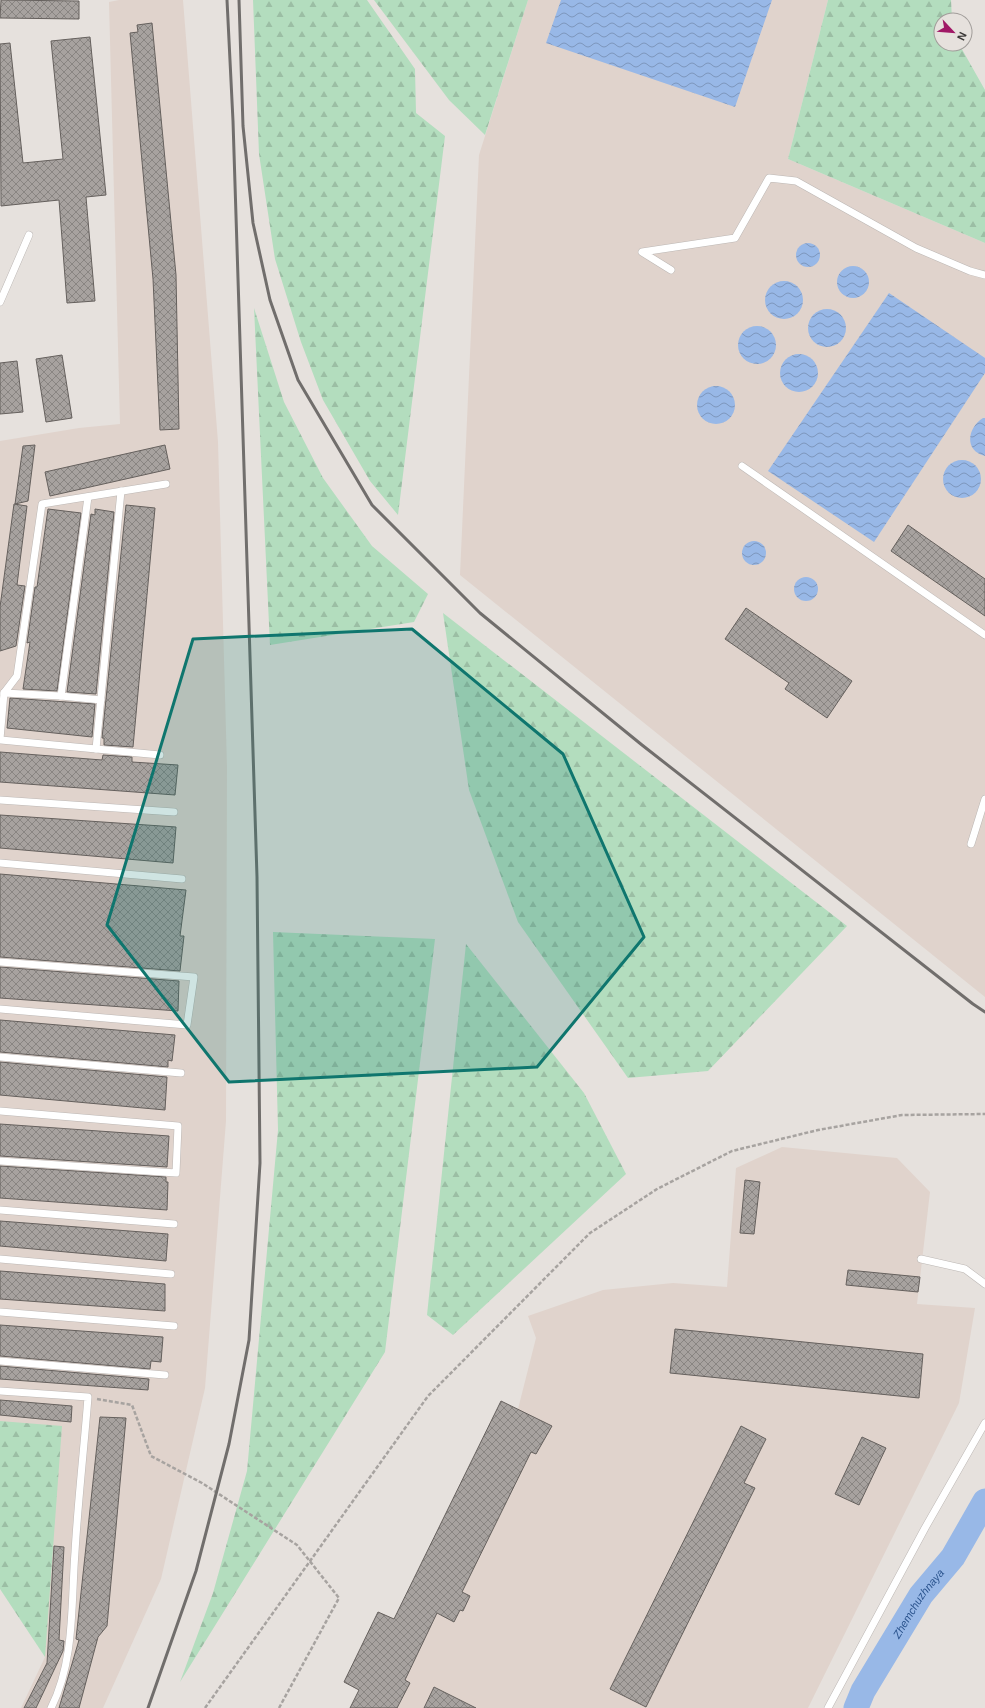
<svg xmlns="http://www.w3.org/2000/svg" width="985" height="1708" font-family="Arial,sans-serif">
	<style>
		.built { fill: #e0d3cc }
		.forest { fill: url(#forest-firs) }
		.water { fill: url(#water-waves) }
		.lines { fill: none; stroke-linecap: round; stroke-linejoin: round }
		.river { stroke: #98b8e7; stroke-width: 25 }
		.building { fill: url(#building-cross-hatch); stroke: #65605d }
		.lane-casing { stroke: #bcb7b4; stroke-width: 8 }
		.path { stroke: #a7a3a0; stroke-width: 2.5; stroke-dasharray: 4 2; stroke-linecap: butt }
		.lane { stroke: #fff; stroke-width: 7 }
		.rail { stroke: #716e6c; stroke-width: 3 }
		.marked { fill: #0f766e; fill-opacity: 0.2; stroke: #0f766e; stroke-width: 3; stroke-linejoin: round }
		.labels { text-anchor: middle; dominant-baseline: central; stroke-width: 3; stroke-linejoin: round; paint-order: stroke }
		.water-label { font-size: 11px; font-style: italic; fill: #2b548e; stroke: #e6e1dd }
	</style>
	<defs>
		<pattern id="forest-firs" width="22" height="20" patternUnits="userSpaceOnUse"><rect width="22" height="20" fill="#b3ddbe"/><path d="M5 1l3.5 6h-7zM16 11l3.5 6h-7z" fill="#9bbea4"/></pattern>
		<pattern id="water-waves" width="16" height="10" patternUnits="userSpaceOnUse"><rect width="16" height="10" fill="#98b8e7"/><path d="M0 5q4-4 8 0t8 0" fill="none" stroke="#7d96bc"/></pattern>
		<pattern id="building-cross-hatch" width="8" height="8" patternUnits="userSpaceOnUse"><rect width="8" height="8" fill="#a7a29f"/><path d="M0 0l8 8M0 8l8-8" fill="none" stroke="#898582"/></pattern>
	</defs>
	<rect width="100%" height="100%" fill="#e6e1dd"/>
	<g class="built">
		<polygon points="119,0 183,0 218,442 227,767 226,1121 205,1388 161,1579 103,1708 21,1708 45,1657 0,1421 0,441 79,428 120,424 109,2"/>
		<polygon points="528,0 828,0 788,159 985,243 985,997 460,575 479,155"/>
		<polygon points="782,1147 897,1158 930,1192 917,1304 975,1308 959,1403 808,1708 350,1708 359,1690 344,1682 378,1612 394,1619 501,1401 518,1409 536,1338 528,1316 603,1290 673,1283 727,1287 736,1168"/>
	</g>
	<g class="forest">
		<polygon points="253,0 367,0 415,69 416,113 445,136 398,515 370,481 323,400 301,342 275,259 259,154"/>
		<polygon points="374,0 528,0 485,135 449,100"/>
		<polygon points="828,0 951,0 952,20 941,20 941,44 959,44 985,90 985,243 788,159"/>
		<polygon points="254,308 284,402 323,478 372,546 428,594 414,622 270,645"/>
		<polygon points="443,613 847,926 708,1071 628,1078 518,922 469,790"/>
		<polygon points="273,932 435,939 385,1352 180,1682 213,1593 247,1471 278,1130"/>
		<polygon points="466,944 584,1093 626,1174 453,1335 427,1315"/>
		<polygon points="0,1421 62,1426 45,1657 0,1589"/>
	</g>
	<g class="water">
		<polygon points="561,0 772,0 735,107 546,43"/>
		<circle cx="808" cy="255" r="12"/>
		<circle cx="853" cy="282" r="16"/>
		<circle cx="784" cy="300" r="19"/>
		<polygon points="889,293 985,358 985,373 874,542 768,471"/>
		<circle cx="827" cy="328" r="19"/>
		<circle cx="757" cy="345" r="19"/>
		<circle cx="799" cy="373" r="19"/>
		<circle cx="716" cy="405" r="19"/>
		<path d="M 983,418 L 985,418 L 985,456 C 964,451 967,428 983,418 Z"/>
		<circle cx="962" cy="479" r="19"/>
		<circle cx="754" cy="553" r="12"/>
		<circle cx="806" cy="589" r="12"/>
	</g>
	<g class="lines">
		<path class="river" id="s1" d="M 856,1708 L 863,1691 L 921,1595 L 953,1557 L 985,1501"/>
	</g>
	<g class="building">
		<polygon points="1,0 79,1 79,19 0,18"/>
		<polygon points="152,23 176,275 179,429 160,430 153,279 130,33 138,32 137,25"/>
		<polygon points="90,37 106,195 86,197 95,301 67,303 59,200 1,206 0,44 10,43 23,163 63,159 51,41"/>
		<polygon points="62,355 72,418 46,422 36,359"/>
		<polygon points="17,361 23,412 0,414 0,363"/>
		<polygon points="35,445 28,501 15,504 23,446"/>
		<polygon points="165,445 170,469 50,496 45,472"/>
		<polygon points="14,504 27,506 17,585 25,586 16,646 0,651 0,607"/>
		<polygon points="126,505 155,508 133,747 104,745 104,738 102,738"/>
		<polygon points="48,509 81,513 57,691 23,689 30,642 27,643 35,587 37,587"/>
		<polygon points="95,509 114,512 96,694 67,692 91,514 95,515"/>
		<polygon points="908,525 985,579 985,616 891,551"/>
		<polygon points="746,608 852,681 827,718 785,689 789,683 725,639"/>
		<polygon points="10,698 95,704 92,737 7,728"/>
		<polygon points="0,752 102,760 103,755 132,757 132,762 178,765 175,795 0,782"/>
		<polygon points="0,815 176,827 173,863 0,848"/>
		<polygon points="0,874 186,890 180,936 184,936 180,971 0,957"/>
		<polygon points="0,967 179,981 178,1011 0,998"/>
		<polygon points="0,1020 175,1035 172,1061 168,1060 168,1067 0,1052"/>
		<polygon points="0,1062 167,1077 165,1110 0,1095"/>
		<polygon points="0,1124 169,1136 167,1167 0,1156"/>
		<polygon points="0,1166 166,1177 166,1182 168,1182 167,1210 0,1198"/>
		<polygon points="745,1180 760,1182 754,1234 740,1233"/>
		<polygon points="0,1221 168,1234 166,1261 0,1246"/>
		<polygon points="848,1270 920,1277 918,1292 846,1285"/>
		<polygon points="0,1271 165,1284 165,1311 0,1299"/>
		<polygon points="0,1325 163,1337 161,1362 151,1361 150,1369 0,1356"/>
		<polygon points="675,1329 923,1354 919,1398 670,1373"/>
		<polygon points="0,1366 149,1379 148,1390 0,1379"/>
		<polygon points="0,1400 72,1406 71,1422 0,1415"/>
		<polygon points="501,1401 552,1426 536,1454 531,1452 462,1592 470,1596 463,1611 460,1610 454,1622 437,1613 405,1680 410,1683 397,1708 350,1708 359,1690 344,1682 378,1612 394,1619"/>
		<polygon points="100,1417 126,1418 107,1626 98,1637 79,1708 59,1708 79,1640 76,1639"/>
		<polygon points="741,1426 766,1439 744,1483 755,1488 646,1707 610,1689"/>
		<polygon points="862,1437 886,1448 859,1505 835,1494"/>
		<polygon points="54,1546 64,1547 59,1640 64,1641 63,1651 36,1708 24,1708 47,1663"/>
		<polygon points="434,1687 476,1708 424,1708"/>
	</g>
	<g class="lines">
		<defs>
			<g id="lane">
				<polyline points="671,270 642,252 735,238 769,178 796,181 916,248 970,271 985,275"/>
				<polyline points="0,302 29,235"/>
				<polyline points="742,466 985,635"/>
				<polyline points="4,693 61,696 88,497"/>
				<polyline points="61,696 101,700"/>
				<polyline points="0,739 4,693 17,676 42,504 166,484"/>
				<polyline points="1,740 160,755"/>
				<polyline points="96,749 121,491"/>
				<polyline points="0,800 174,812"/>
				<polyline points="971,844 985,799"/>
				<polyline points="0,863 182,879"/>
				<polyline points="0,962 194,977 187,1025 0,1009"/>
				<polyline points="0,1057 181,1073"/>
				<polyline points="0,1111 178,1126 176,1173 0,1161"/>
				<polyline points="0,1210 174,1224"/>
				<polyline points="0,1259 171,1274"/>
				<polyline points="921,1259 965,1269 985,1284"/>
				<polyline points="0,1312 174,1326"/>
				<polyline points="0,1361 165,1375"/>
				<path d="M 0,1391 L 88,1397 C 84,1449 78,1500 75,1552 C 71,1603 75,1661 51,1708"/>
				<polyline points="828,1708 925,1528 985,1423"/>
			</g>
		</defs>
		<use href="#lane" class="lane-casing"/>
		<g class="path">
			<polyline points="97,1399 132,1405 151,1456 202,1483 297,1545 339,1598 279,1708"/>
			<polyline points="205,1708 428,1396 590,1233 657,1189 732,1151 818,1130 902,1115 985,1114"/>
		</g>
		<use href="#lane" class="lane"/>
		<g class="rail">
			<polyline points="239,0 243,126 253,223 270,300 298,380 372,505 480,613 642,745 973,1004 985,1012"/>
			<polyline points="148,1708 196,1571 229,1444 249,1340 260,1163 257,877 233,121 227,0"/>
		</g>
	</g>
	<path class="marked" d="M 412,629 L 563,754 L 644,937 L 537,1067 L 229,1082 L 107,925 L 193,639 Z"/>
	<g class="labels">
		<g class="water-label">
			<text stroke="none"><textPath href="#s1" startOffset="122">Zhemchuzhnaya</textPath></text>
		</g>
	</g>
	<g transform="translate(953 32) rotate(116)"><circle r="19" fill="#e6e1dd" stroke="#a19d9a"/>
	<path d="M0-3L7 15L0 10L-7 15Z" fill="#a01866"/>
	<text y="-6" font-size="11" font-weight="bold" text-anchor="middle" fill="#393736">N</text>
	</g>
</svg>
